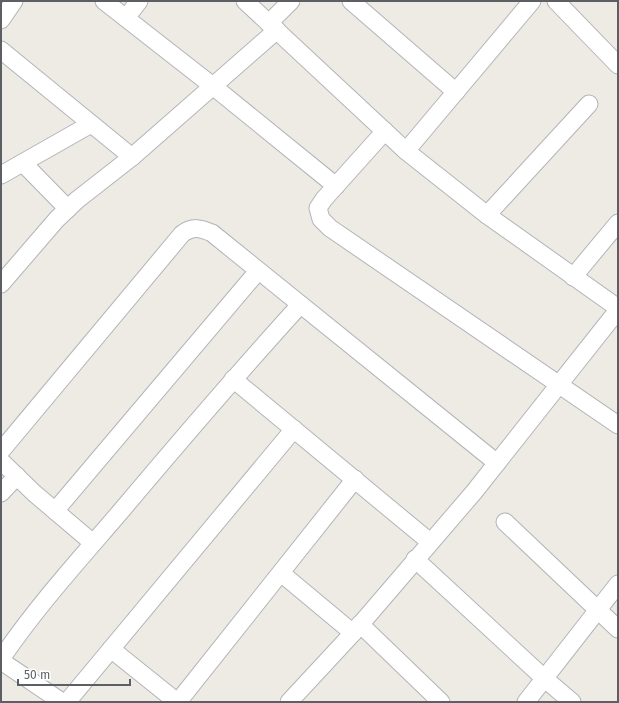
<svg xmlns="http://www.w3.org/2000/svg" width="619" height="703" font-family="'Fira Sans',sans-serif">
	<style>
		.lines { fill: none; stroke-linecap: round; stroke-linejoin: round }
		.minor-casing { stroke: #b1b5b8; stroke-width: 19 }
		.minor { stroke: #fff; stroke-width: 17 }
	</style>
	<rect width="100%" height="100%" fill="#eeeae4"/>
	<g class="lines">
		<defs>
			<g id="minor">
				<polyline points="104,1 214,87 336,186"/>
				<polyline points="245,1 406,151 487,215 618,308"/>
				<polyline points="351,1 456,92"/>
				<polyline points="556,1 618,65"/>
				<polyline points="126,18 139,1"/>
				<polyline points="1,20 14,1"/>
				<polyline points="269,23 291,1"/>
				<polyline points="1,50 132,157"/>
				<polyline points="385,131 324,199 318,208 321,219 330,228 618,425"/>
				<polyline points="406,151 532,1"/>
				<polyline points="23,163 68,209"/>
				<polyline points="1,175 91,124"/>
				<polyline points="487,215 589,104"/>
				<polyline points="573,277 618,223"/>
				<polyline points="1,284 57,219 77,200 132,157 277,30"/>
				<polyline points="233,379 430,542"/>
				<path d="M 1,451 L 182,234 C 193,226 200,228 212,233 L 497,463"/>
				<polyline points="1,461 34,493 93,543"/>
				<polyline points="1,493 17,476"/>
				<polyline points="55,511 258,271"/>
				<polyline points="505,522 618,629"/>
				<polyline points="415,559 545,679 572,702"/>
				<polyline points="281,573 353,633"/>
				<polyline points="360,624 441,702"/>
				<polyline points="111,649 177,702"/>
				<path d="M 1,659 C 37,606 80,559 121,511 C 180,441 239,372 300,305"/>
				<polyline points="1,661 62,702"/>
				<polyline points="67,702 294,429"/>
				<polyline points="178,702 355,479"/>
				<polyline points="289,702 353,633 474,492 618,310"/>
				<polyline points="526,702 618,584"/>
			</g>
		</defs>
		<use href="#minor" class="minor-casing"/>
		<use href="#minor" class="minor"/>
	</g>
	<rect width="619" height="703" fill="none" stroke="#5c6064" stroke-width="4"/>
	<path d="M18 679v6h112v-6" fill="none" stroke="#5c6064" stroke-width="2"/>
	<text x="24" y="679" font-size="12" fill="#5c6064" stroke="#ffffff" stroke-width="3" paint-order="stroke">50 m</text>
</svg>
